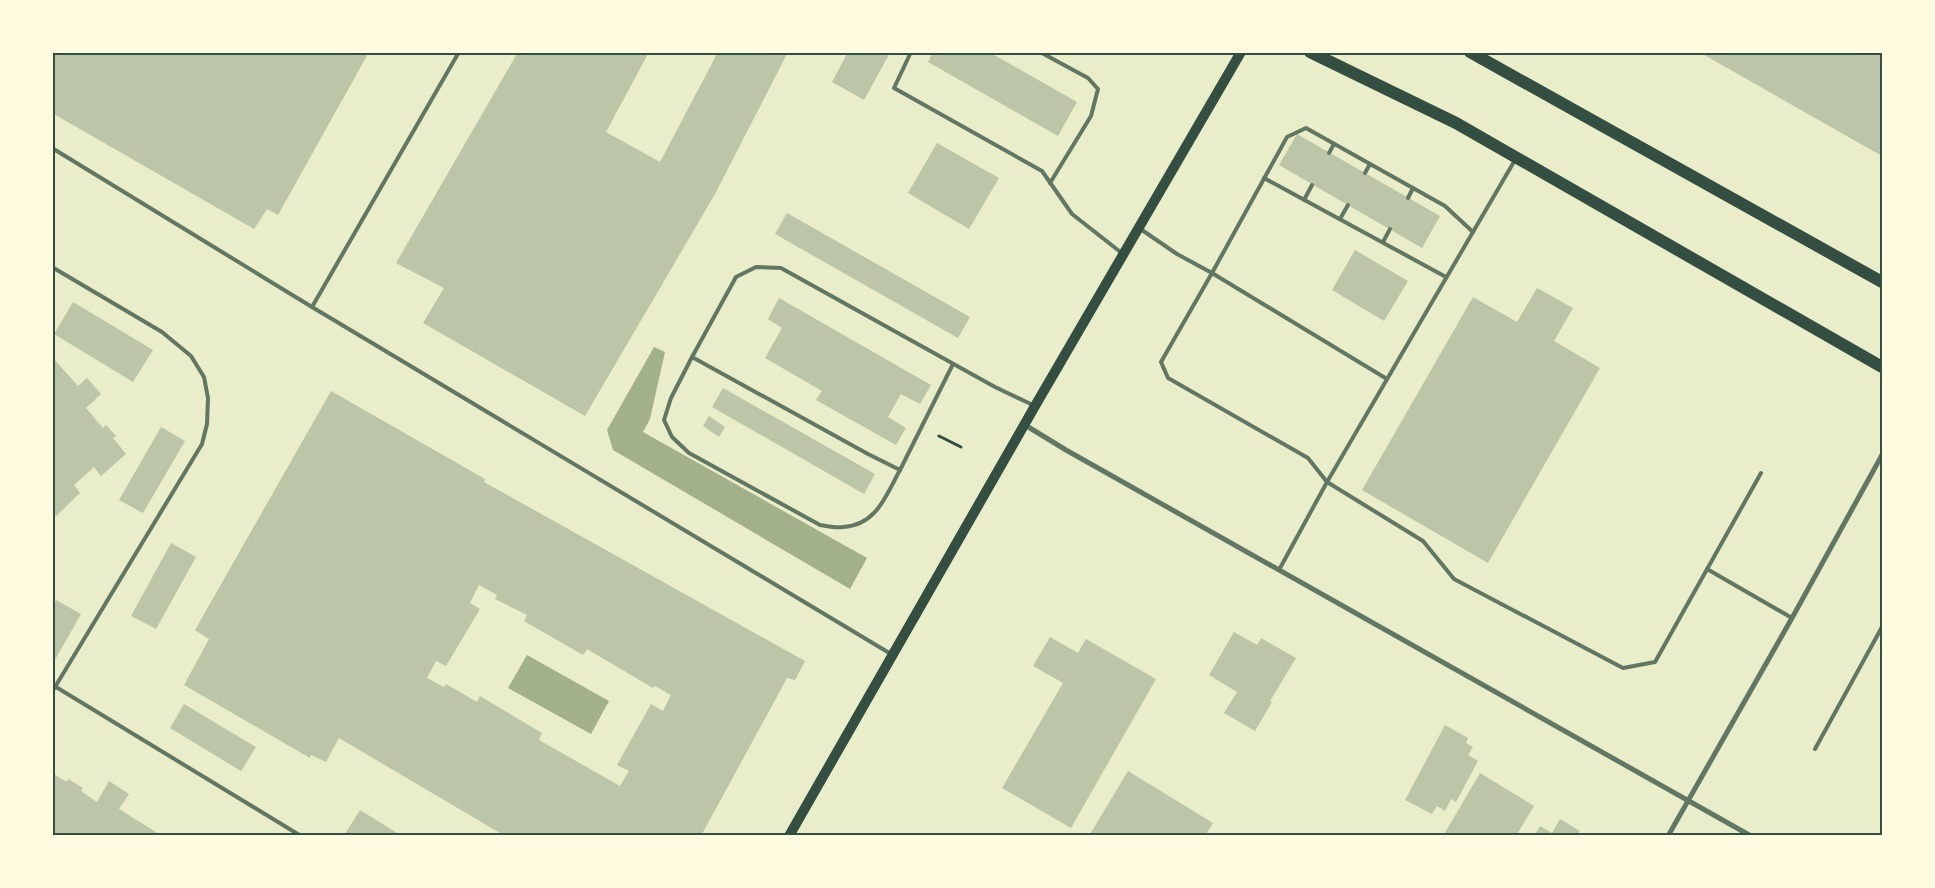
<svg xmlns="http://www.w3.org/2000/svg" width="1935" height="888" font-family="Commissioner,sans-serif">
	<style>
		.water { fill: #a3b18a }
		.building { fill: #bcc5a7; fill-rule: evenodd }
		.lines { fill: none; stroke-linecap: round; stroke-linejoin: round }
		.path { stroke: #344e41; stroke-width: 3 }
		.service { stroke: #617663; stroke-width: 4 }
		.minor { stroke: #617663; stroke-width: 5 }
		.secondary { stroke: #344e41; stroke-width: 10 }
		.primary { stroke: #344e41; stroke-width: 12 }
		.neatline { fill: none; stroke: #344e41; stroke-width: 2 }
	</style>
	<rect width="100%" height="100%" fill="#e9edc9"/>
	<g class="water">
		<polygon points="654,347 665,352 650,419 643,432 867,558 850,589 613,450 607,430"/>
		<polygon points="527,655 609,701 591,734 508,688"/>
	</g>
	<g class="building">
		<polygon points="52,52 369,52 278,215 267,209 254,229 52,113"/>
		<polygon points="518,52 649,52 606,132 660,162 718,52 788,52 715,194 585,416 423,323 444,288 396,263"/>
		<polygon points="848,52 890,53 864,100 832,82"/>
		<polygon points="933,52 989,52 1077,102 1058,136 928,62"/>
		<polygon points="1699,52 1882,52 1882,156"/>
		<polygon points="1297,134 1440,216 1422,248 1279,165"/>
		<polygon points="937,143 999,178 969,229 908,193"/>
		<polygon points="787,213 970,317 958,338 775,234"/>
		<polygon points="1355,250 1408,281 1384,321 1332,290"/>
		<polygon points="1537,288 1573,308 1554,341 1600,368 1488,563 1362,490 1473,297 1517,322"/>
		<polygon points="779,298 931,385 920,404 901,394 888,417 906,428 896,445 816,400 822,391 765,358 782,328 768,319"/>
		<polygon points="73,302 153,350 133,382 54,334"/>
		<polygon points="52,357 78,386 87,378 101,394 86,408 103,428 106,425 116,436 113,438 126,454 101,476 94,467 74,485 80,493 56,516 52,512"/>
		<polygon points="723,388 875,474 864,494 712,407"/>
		<path d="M 331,391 L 485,479 L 484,482 L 805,661 L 795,680 L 787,678 L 701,836 L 505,836 L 339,738 L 326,762 L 311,755 L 310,758 L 184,685 L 209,639 L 195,630 ZM 479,585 L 497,595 L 495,599 L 527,615 L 524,621 L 583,655 L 587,649 L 653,688 L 655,686 L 671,695 L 663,711 L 651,704 L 617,765 L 629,771 L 620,786 L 539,740 L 542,733 L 480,696 L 477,702 L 446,684 L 444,687 L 427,678 L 436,661 L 446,666 L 480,609 L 470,603 Z"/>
		<polygon points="709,416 725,427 719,437 703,426"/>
		<polygon points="161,427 185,441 143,513 119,500"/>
		<polygon points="171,543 196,557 156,629 131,616"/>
		<polygon points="56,600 81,614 52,665 52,607"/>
		<polygon points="1234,632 1257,645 1261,638 1296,658 1270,701 1272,702 1255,731 1224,713 1237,692 1209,675"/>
		<polygon points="1050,637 1078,653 1086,639 1156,679 1071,828 1002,788 1063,683 1033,666"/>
		<polygon points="184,704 256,747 241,771 170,728"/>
		<polygon points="1445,725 1468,738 1466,743 1473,747 1468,755 1478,761 1456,802 1451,799 1445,811 1437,806 1432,814 1405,800"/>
		<polygon points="1128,771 1213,823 1205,836 1089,836"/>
		<polygon points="52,773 67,782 68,779 83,788 81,791 97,802 109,781 129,794 119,809 159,834 158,836 52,836"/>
		<polygon points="1480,773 1534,806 1516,836 1443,836"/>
		<polygon points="360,810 402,836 348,836 345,834"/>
		<polygon points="1560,819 1580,831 1577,836 1534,836 1540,826 1552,833"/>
	</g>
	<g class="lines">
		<polyline class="path" points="939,436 961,447"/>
		<g class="service">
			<polyline points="911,52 894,88 1042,171 1072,214 1123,254"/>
			<polyline points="1040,52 1088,78 1098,89 1091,116 1050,183"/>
			<polyline points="52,148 312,307 891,654"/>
			<polyline points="1329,153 1334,144"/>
			<polyline points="1365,173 1370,164"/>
			<polyline points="1264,178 1446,277"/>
			<polyline points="1408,198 1413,188"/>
			<polyline points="1304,200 1312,185"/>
			<polyline points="1340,219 1348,205"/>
			<polyline points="1139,228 1177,254 1212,273 1161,362 1168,378 1308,458 1327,482 1515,160"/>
			<polyline points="1383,242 1390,229"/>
			<polyline points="52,267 162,332 191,356 204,377 208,398 207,424 202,444 52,692"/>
			<polyline points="312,307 459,52"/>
			<path d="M 692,357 L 671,398 L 664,420 L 672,437 L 689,453 L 820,525 C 827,526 836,528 843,527 C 877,525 886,495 900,470"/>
			<polyline points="953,364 900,470 868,454 692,357 736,277 756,267 781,268 995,387 1035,406"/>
			<polyline points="1387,379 1212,273 1287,137 1306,128 1445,206 1473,232"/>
			<polyline points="1707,569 1792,618"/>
			<polyline points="1279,570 1327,482 1423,541 1454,579 1623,668 1655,662 1761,473"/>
			<polyline points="56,687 301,836"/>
			<polyline points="1815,749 1882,627"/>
		</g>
		<g class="minor">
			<polyline points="1025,425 1066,450 1751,836"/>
			<polyline points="1668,836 1792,618 1882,455"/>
		</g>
		<polyline class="secondary" points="789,836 1035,406 1241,52"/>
		<g class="primary">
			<polyline points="1310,52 1456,123 1882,367"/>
			<polyline points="1470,52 1882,282"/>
		</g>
	</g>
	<rect width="1935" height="888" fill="none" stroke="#fefae0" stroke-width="108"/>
	<rect x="54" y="54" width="1827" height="780" class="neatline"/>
</svg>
